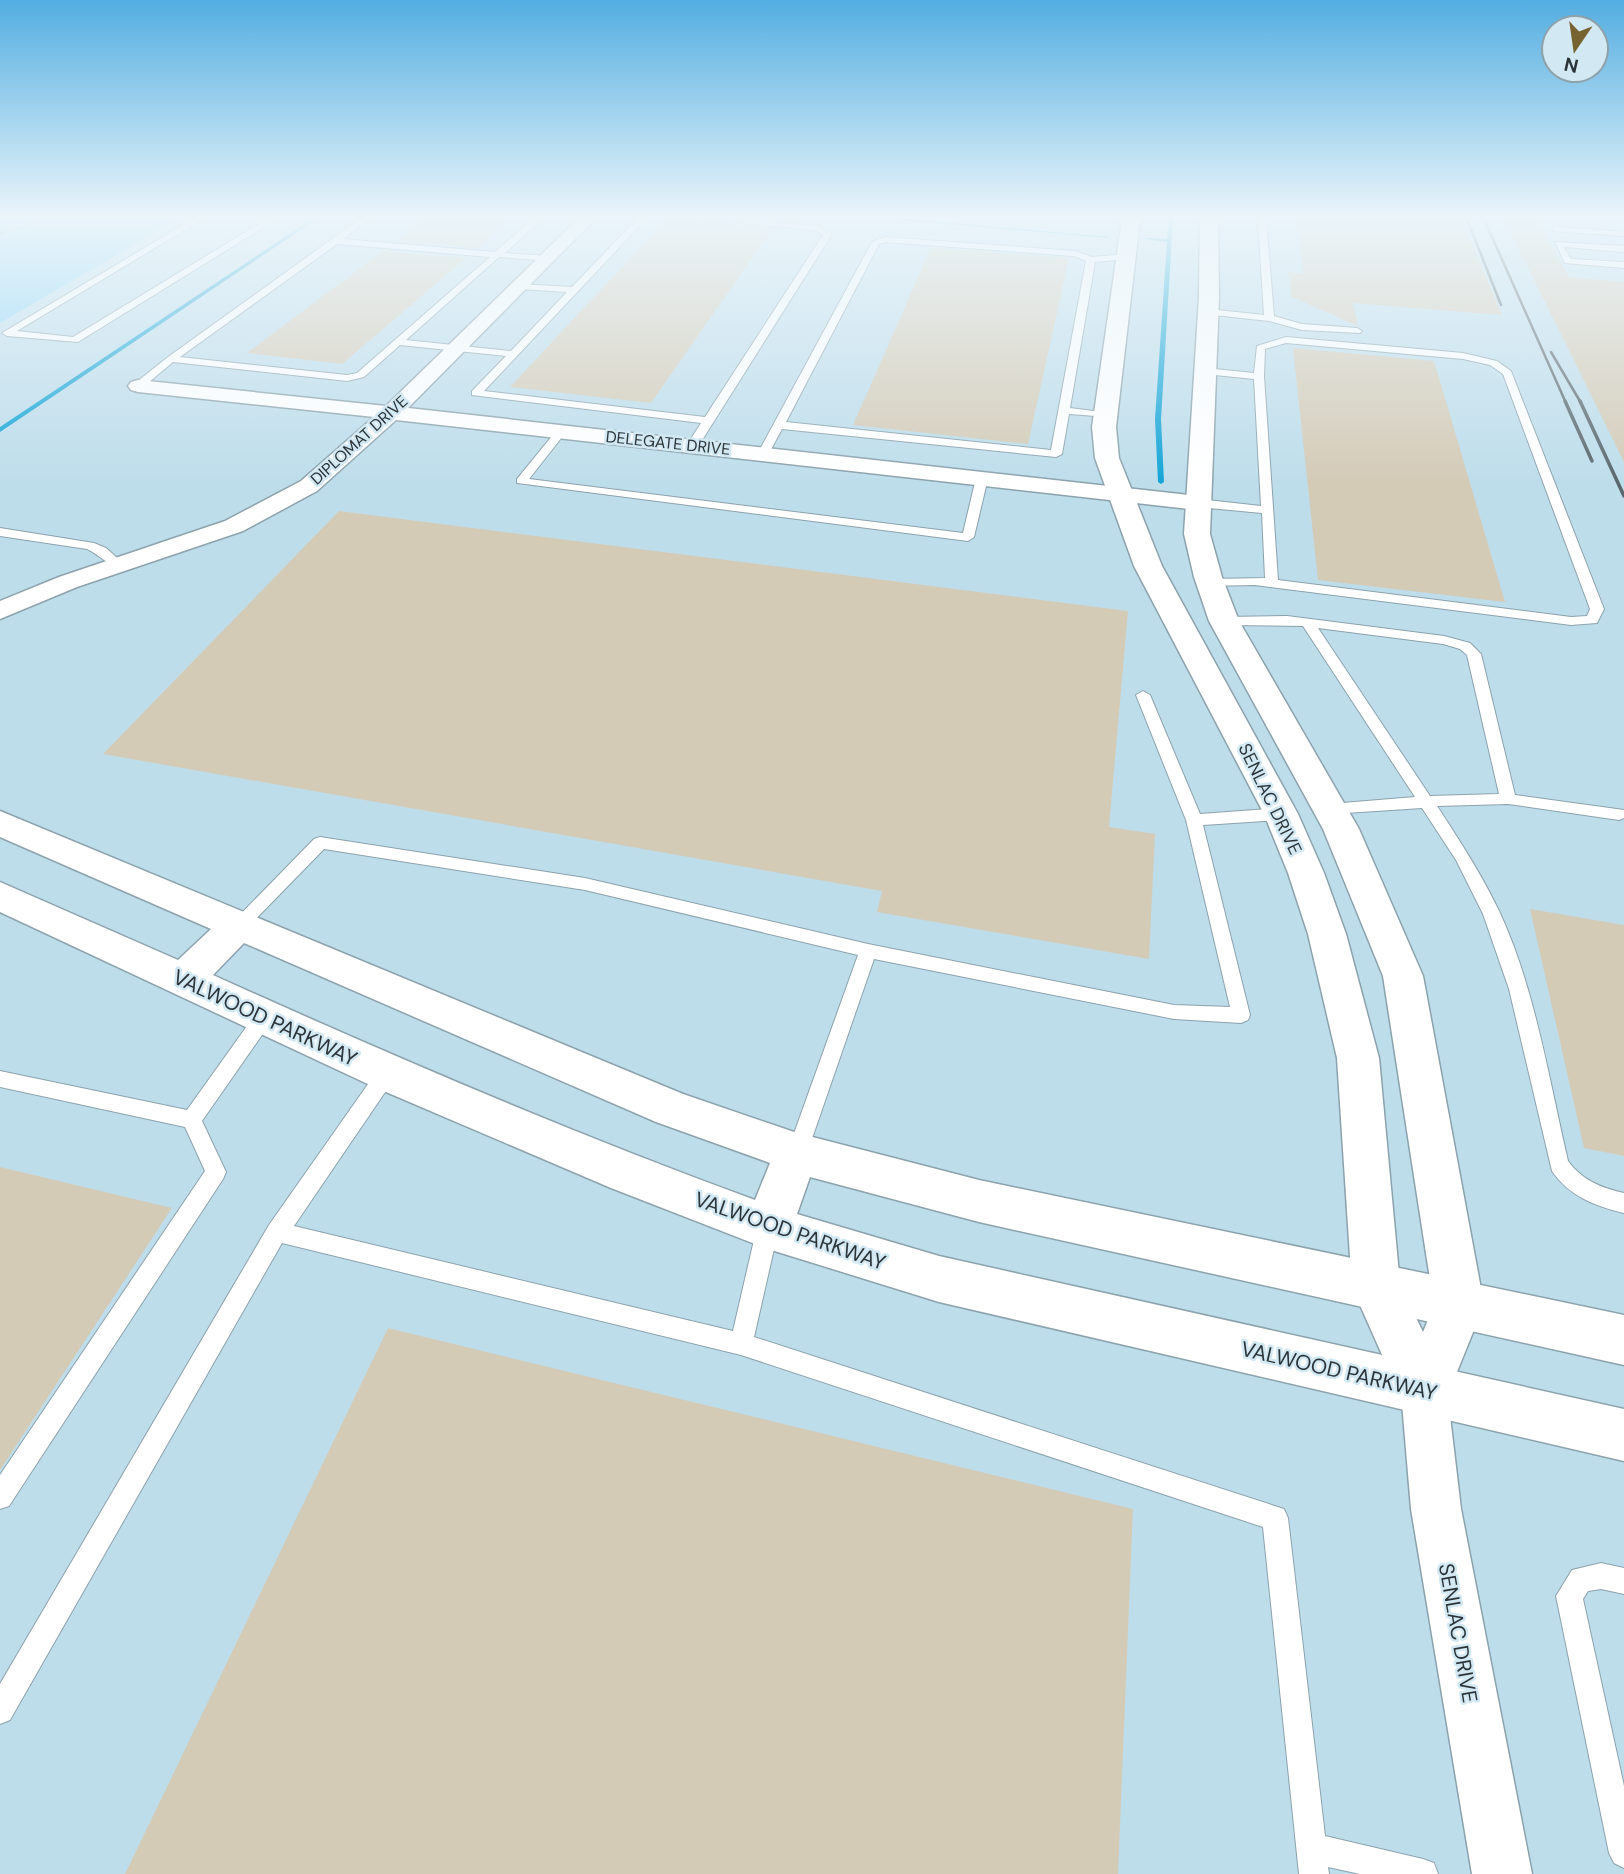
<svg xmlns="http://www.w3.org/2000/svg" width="1624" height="1874" font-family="'DM Sans',sans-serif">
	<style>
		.built { fill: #beddeb }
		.green { fill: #8dd5f6 }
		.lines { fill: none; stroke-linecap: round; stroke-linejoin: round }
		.stream { fill: #14a5d6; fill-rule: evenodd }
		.building { fill: #d4cbb7 }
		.service-casing { stroke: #8ca2ac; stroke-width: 2 }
		.minor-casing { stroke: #8ca2ac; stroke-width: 3 }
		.tertiary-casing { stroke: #8ca2ac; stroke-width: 3 }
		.secondary-casing { stroke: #8ca2ac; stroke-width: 3 }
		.path { stroke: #809098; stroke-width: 2.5; stroke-dasharray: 2 2.5; stroke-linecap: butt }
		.service { fill: #fff; fill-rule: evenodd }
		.minor { fill: #fff; fill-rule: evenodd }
		.tertiary { fill: #fff; fill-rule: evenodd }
		.secondary { fill: #fff; fill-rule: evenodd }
		.rail-far1 { stroke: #5a676d; stroke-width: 2.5 }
		.rail { stroke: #5a676d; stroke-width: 3.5 }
		.labels { text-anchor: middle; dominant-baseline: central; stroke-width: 5; stroke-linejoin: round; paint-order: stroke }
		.far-street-label { font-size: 16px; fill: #2b3438; stroke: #d2e9f4 }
		.street-label { font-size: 18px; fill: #2b3438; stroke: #d2e9f4 }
		.near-street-label { font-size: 21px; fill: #2b3438; stroke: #d2e9f4 }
	</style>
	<rect width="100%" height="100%" fill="#d2e9f4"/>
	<rect class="built" x="0" y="219" width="1624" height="1655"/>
	<polygon class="green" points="0,219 178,219 0,323"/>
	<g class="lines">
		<g class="stream">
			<polygon points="312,219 317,219 0,432 0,427"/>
			<polygon points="888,219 909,219 1110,237 1108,238"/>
			<polygon points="1169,219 1173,219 1161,419 1164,482 1161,484 1158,482 1155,419 1167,242 1145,239 1147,238 1167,239"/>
		</g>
	</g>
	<g class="building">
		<polygon points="424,219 510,219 478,248 396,241"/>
		<polygon points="1296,219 1462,219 1502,315 1353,303 1358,326 1292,297 1288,272 1304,274"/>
		<polygon points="1504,219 1537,219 1569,277 1624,282 1624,462"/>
		<polygon points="666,220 773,228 651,403 510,387"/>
		<polygon points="931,248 1069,258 1028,444 853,425"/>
		<polygon points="383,251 466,258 342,364 247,353"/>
		<polygon points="1293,348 1434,361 1505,602 1318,580"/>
		<polygon points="339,511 1128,611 1109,827 1155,834 1149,959 877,912 882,891 103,754"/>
		<polygon points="1530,909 1624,925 1624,1156 1584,1148"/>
		<polygon points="0,1167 172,1208 0,1470"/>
		<polygon points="388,1328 1133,1509 1118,1874 125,1874"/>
	</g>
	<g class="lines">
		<defs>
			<g id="service">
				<polygon points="193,219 203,219 17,331 73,337 267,219 277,219 78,342 7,336 2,333"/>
				<path d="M 360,219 L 370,219 L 343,239 L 495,252 L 533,219 L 542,219 L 505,253 L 547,256 L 550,261 L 499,257 L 406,340 L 511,351 L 567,292 L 520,289 L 516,286 L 517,284 L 572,287 L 637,219 L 646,219 L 484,391 L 705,417 L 823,235 L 815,230 L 704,219 L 817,226 L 832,234 L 699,445 L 693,448 L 687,445 L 701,423 L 472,395 L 472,391 L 506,356 L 400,345 L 364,377 L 347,381 L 173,362 L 142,388 L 134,388 L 134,384 L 168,357 ZM 337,244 L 490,257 L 357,373 L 347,375 L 180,357 Z"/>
				<polygon points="1113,219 1135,219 1135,220 1131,222"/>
				<polygon points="1258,219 1266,219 1274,316 1302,324 1357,328 1362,331 1360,333 1302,330 1269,321 1205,314 1205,310 1208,309 1264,315"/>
				<polygon points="1555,227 1624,232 1624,236 1552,231"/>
				<path d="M 884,237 L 1075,251 L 1092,257 L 1129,254 L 1126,259 L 1095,262 L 1070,408 L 1109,413 L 1109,417 L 1069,414 L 1062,454 L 1056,457 L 782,429 L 768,455 L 760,455 L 758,453 L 872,242 ZM 885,242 L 1074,256 L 1086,261 L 1051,450 L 786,422 L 879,244 Z"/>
				<polygon points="1555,242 1624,246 1624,252 1564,247 1571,259 1624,262 1624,268 1565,263"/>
				<path d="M 1286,337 L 1463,353 L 1497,361 L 1511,371 L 1604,609 L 1597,623 L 1571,625 L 1255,585 L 1205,586 L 1205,580 L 1210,579 L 1265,578 L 1262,513 L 1198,507 L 1192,503 L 1198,499 L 1261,506 L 1254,379 L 1205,374 L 1200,371 L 1205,368 L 1254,373 L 1257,346 ZM 1286,343 L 1463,359 L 1490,365 L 1503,374 L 1590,609 L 1587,616 L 1571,617 L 1278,580 L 1264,376 L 1265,349 Z"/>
				<polygon points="561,429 566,432 529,479 963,533 976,478 982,475 988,478 974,537 968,541 517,483 517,479 557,430"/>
				<path d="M 0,528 L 94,543 L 106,548 L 125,565 L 123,568 C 111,569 99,554 87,549 L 0,536 Z"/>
				<path d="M 1287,616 L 1444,636 L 1470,643 L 1481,654 L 1515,795 L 1624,810 L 1624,818 L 1619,820 L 1508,804 L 1437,806 C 1460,841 1482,875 1500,913 C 1535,989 1549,1079 1568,1161 C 1582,1180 1601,1188 1624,1193 L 1624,1213 C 1595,1206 1569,1196 1552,1171 L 1509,989 L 1483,914 L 1456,860 L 1422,808 L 1330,814 L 1322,809 L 1330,804 L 1415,797 L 1303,626 L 1224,625 L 1217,621 L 1224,617 ZM 1318,628 L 1443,644 L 1460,649 L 1467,655 L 1499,794 L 1430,796 Z"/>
				<polygon points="1143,691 1150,695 1200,814 1281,808 1289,814 1281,820 1203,825 1250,1015 1248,1020 1241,1023 1174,1019 874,959 807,1153 804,1159 797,1162 790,1159 787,1153 858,955 585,890 324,849 244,931 232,931 229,926 314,839 320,837 585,878 868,944 1174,1005 1230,1007 1186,820 1136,695"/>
				<polygon points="264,1009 271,1012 273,1017 271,1022 202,1121 226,1172 223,1179 9,1506 0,1509 0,1475 205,1171 185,1127 0,1087 0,1071 187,1110 257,1012"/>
				<polygon points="387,1065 394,1067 397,1073 394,1079 294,1226 733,1331 757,1227 760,1220 768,1217 776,1220 779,1227 754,1337 1284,1509 1288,1518 1325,1836 1423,1859 1434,1863 1438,1874 1360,1874 1328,1867 1329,1874 1299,1874 1263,1527 741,1355 282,1243 10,1720 0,1724 0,1684 269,1225 380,1067"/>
				<polygon points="1601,1563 1624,1568 1624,1594 1601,1589 1588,1591 1583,1599 1624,1786 1624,1868 1614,1863 1609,1853 1556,1596 1572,1570"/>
			</g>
			<g id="minor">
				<polygon points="578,219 595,219 408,408 1198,496 1206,498 1210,503 1206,508 1198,510 396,420 317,491 243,531 77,587 0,619 0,601 59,577 225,521 301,481 374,417 138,392 131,390 128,386 131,382 138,380 386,406"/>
				<polygon points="1424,1368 1441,1374 1447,1391 1461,1509 1532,1874 1472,1874 1411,1509 1401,1391 1407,1374"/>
			</g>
			<polygon id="tertiary" points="1122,219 1140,219 1116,427 1119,458 1162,566 1298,814 1324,873 1346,934 1379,1058 1400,1285 1423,1332 1434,1305 1383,976 1323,829 1209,621 1194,577 1184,534 1199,297 1200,219 1218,219 1219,297 1210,534 1222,577 1239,621 1359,829 1423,976 1484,1305 1442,1409 1424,1417 1406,1409 1352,1287 1337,1058 1308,934 1288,873 1264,814 1134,566 1095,458 1092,427"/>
			<path id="secondary" d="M 0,811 L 683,1094 L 797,1133 L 979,1180 L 1624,1315 L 1624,1365 L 979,1222 L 810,1177 L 797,1214 L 939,1256 L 1624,1409 L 1624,1461 L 939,1302 L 768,1249 L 611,1188 L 372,1086 L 0,912 L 0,882 L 178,960 L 211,929 L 0,837 ZM 244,943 L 656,1122 L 770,1163 L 755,1200 C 571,1133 392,1056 213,975 Z"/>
		</defs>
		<use href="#service" class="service-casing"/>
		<use href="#minor" class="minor-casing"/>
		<use href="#tertiary" class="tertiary-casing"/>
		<use href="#secondary" class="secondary-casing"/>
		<polyline class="path" points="0,233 30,225 39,219"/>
		<use href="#service" class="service"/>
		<use href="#minor" class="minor"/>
		<use href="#tertiary" class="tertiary"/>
		<use href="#secondary" class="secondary"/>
		<g class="rail-far1">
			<polyline points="1467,219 1501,305"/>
			<polyline points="1484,219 1566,403"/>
			<polyline points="1551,352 1581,403"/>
		</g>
		<g class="rail">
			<polyline points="1565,401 1592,461"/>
			<polyline points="1580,401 1624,496"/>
		</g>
	</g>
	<linearGradient id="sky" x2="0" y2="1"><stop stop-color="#53aee1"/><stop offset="0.45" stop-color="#ebf5fa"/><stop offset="1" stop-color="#ebf5fa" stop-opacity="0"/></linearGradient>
	<rect width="1624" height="482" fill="url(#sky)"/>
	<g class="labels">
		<g class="far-street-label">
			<text transform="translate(359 440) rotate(-42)">DIPLOMAT DRIVE</text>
			<text transform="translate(668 443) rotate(6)">DELEGATE DRIVE</text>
		</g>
		<g class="street-label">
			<text transform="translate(1270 799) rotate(64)">SENLAC DRIVE</text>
		</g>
		<g class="near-street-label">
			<text transform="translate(265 1018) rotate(25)">VALWOOD PARKWAY</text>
			<text transform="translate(790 1231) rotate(19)">VALWOOD PARKWAY</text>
			<text transform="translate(1339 1371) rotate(13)">VALWOOD PARKWAY</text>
			<text transform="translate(1458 1633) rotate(80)">SENLAC DRIVE</text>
		</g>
	</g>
	<g transform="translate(1575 49) rotate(193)"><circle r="33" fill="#d2e9f4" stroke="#8fa1a9" stroke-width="2"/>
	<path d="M0-5L12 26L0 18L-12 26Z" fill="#776232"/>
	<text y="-10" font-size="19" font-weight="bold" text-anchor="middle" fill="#2b3438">N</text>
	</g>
</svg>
